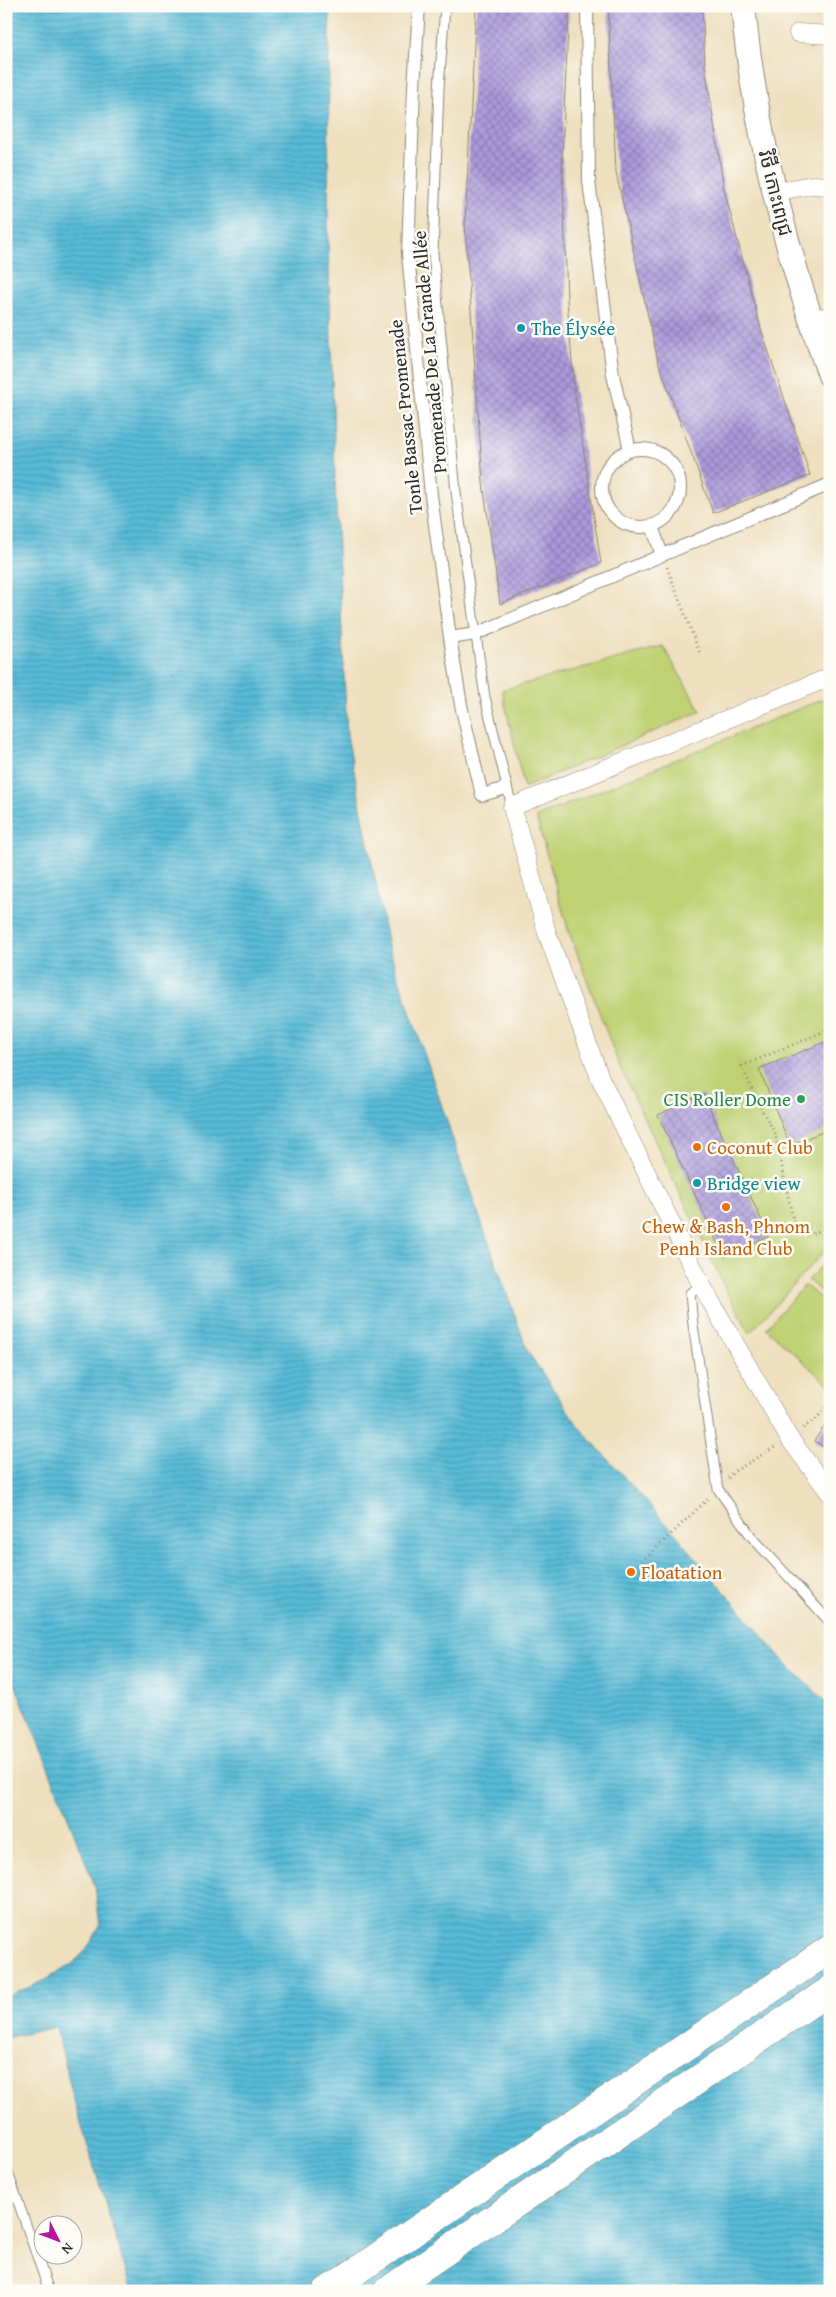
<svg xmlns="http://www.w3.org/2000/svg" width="836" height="2297" font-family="'Gentium Book Plus','Noto Sans Khmer',serif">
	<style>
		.green { fill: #bfd173; stroke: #757e4f }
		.water { fill: url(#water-rules); stroke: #427382 }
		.building { fill: url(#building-cross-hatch) }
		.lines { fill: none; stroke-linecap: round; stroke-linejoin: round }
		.service-casing { stroke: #8c8574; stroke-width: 11 }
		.pedestrian-casing { stroke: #8c8574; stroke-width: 14 }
		.minor-casing { stroke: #8c8574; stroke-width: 19 }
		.secondary-casing { stroke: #8c8574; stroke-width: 26 }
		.primary-casing { stroke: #8c8574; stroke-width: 29 }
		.path { stroke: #8c8574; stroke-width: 3; stroke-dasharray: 1 4; stroke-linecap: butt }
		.service { stroke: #fff; stroke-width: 9 }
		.pedestrian { stroke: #fff; stroke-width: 12 }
		.minor { stroke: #fff; stroke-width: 18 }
		.secondary { stroke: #fff; stroke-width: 24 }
		.primary { stroke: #fff; stroke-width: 28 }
		.culture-dot { fill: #0f9aa8; stroke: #fdfcf7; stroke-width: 2 }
		.leisure-dot { fill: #2e9e5b; stroke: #fdfcf7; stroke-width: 2 }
		.food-dot { fill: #e8710a; stroke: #fdfcf7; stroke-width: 2 }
		.labels { text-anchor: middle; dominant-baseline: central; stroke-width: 5; stroke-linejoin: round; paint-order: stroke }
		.street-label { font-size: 19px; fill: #2b2b2b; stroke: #fdfcf7 }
		.culture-label { font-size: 19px; fill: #0d838f; stroke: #fdfcf7; text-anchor: start }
		.leisure-label { font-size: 19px; fill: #27864d; stroke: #fdfcf7; text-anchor: end }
		.food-label { font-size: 19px; fill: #c56008; stroke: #fdfcf7; text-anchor: start }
	</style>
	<defs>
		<pattern id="water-rules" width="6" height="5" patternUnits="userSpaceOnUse" patternTransform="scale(1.25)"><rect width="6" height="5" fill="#59bbd8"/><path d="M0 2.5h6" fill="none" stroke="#4a98af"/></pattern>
		<pattern id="building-cross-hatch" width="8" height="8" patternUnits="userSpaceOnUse" patternTransform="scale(1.25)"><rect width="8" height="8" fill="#ab99dc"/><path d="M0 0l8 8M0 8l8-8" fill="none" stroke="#8b7db3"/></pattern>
	</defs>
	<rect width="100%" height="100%" fill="#fdfcf7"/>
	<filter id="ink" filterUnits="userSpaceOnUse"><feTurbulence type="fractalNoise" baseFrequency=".02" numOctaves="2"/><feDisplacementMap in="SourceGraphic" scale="10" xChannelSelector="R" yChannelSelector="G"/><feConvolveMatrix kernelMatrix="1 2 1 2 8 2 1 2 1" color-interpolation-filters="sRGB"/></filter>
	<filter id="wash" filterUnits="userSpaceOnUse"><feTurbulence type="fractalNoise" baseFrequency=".0096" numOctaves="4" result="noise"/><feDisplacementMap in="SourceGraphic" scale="20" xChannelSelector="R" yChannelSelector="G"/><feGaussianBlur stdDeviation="1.12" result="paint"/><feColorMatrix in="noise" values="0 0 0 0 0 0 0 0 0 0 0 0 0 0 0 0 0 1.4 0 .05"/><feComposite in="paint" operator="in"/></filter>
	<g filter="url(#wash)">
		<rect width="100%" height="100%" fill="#eedfbe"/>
		<g class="green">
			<polygon points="663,646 701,711 524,788 502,690"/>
			<polygon points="830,696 830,1245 750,1333 726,1290 619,1065 568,929 536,817"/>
			<polygon points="830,1257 830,1300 808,1280"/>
			<polygon points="805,1285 830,1307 830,1386 766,1328"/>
		</g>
		<polygon class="water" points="6,6 331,6 329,32 328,238 336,507 347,735 388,946 474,1202 528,1352 579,1427 673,1531 781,1658 830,1706 830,2291 132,2291 74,2101 56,2027 6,2038 6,1997 46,1980 72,1964 87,1949 100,1926 95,1886 6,1661"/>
		<g id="blocks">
			<g class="building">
				<polygon points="476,6 569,6 562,154 567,299 574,388 601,563 500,604 483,483 465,225"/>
				<polygon points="608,6 702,6 705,65 724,189 760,326 810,475 713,513 658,361 616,172"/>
				<polygon points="830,1040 830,1129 790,1145 759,1069"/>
				<polygon points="703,1094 769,1236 724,1257 658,1115"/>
				<polygon points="830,1418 830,1451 814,1441"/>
			</g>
		</g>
	</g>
	<g filter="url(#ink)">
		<use href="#blocks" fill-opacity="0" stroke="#8c8574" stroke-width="1"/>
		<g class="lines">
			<defs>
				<g id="service">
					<polyline points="445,6 439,88 433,253 456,492 473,615 485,697 512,807"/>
					<polyline points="702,1286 690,1293 693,1325 718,1489 751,1536 830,1622"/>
					<polyline points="6,2167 49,2291"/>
				</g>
				<g id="pedestrian">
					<polyline points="419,6 414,87 408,254 431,495 450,638 461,705 482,795 506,788"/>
					<polyline points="587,6 589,181 613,375 630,450"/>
					<circle cx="641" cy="488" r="39"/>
					<polyline points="652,526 662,555"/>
					<polyline points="450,638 476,634 830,484"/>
				</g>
				<g id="minor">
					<polyline points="798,33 830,35"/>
					<polyline points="774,192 812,185 830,186"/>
					<polyline points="810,321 830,315"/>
					<polyline points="830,677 512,807 547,933 600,1078 702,1286 789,1438 830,1493"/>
				</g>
				<path id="secondary" d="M 743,6 C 755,133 787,256 830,375"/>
				<g id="primary">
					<polyline points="327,2291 830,1949"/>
					<polyline points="387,2291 830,1990"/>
				</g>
			</defs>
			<use href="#service" class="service-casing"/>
			<use href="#pedestrian" class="pedestrian-casing"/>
			<use href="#minor" class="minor-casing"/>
			<use href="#secondary" class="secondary-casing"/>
			<use href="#primary" class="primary-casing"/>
			<g class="path">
				<polyline points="667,567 700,654"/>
				<polyline points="830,1029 742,1066 759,1105 775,1133 793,1220 809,1235 830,1227"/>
				<polyline points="803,1428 816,1419 830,1403"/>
				<polyline points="728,1478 733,1472 777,1446"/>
				<polyline points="631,1572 710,1497"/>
			</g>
			<use href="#service" class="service"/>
			<use href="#pedestrian" class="pedestrian"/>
			<use href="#minor" class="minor"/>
			<use href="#secondary" class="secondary"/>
			<use href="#primary" class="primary"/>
		</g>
	</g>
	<g class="culture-dot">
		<circle cx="521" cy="328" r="5"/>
		<circle cx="697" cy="1183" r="5"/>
	</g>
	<circle class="leisure-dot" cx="801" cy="1099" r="5"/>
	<g class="food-dot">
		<circle cx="697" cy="1147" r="5"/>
		<circle cx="726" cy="1207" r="5"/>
		<circle cx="631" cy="1572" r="5"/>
	</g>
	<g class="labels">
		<g class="street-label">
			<text transform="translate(776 193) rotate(76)">វិថី កោះពេជ្រ</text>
			<text transform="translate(429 352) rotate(-95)">Promenade De La Grande Allée</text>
			<text transform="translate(405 417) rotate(-96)">Tonle Bassac Promenade</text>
		</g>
		<g class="culture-label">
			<text x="531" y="328">The Élysée</text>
			<text x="707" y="1183">Bridge view</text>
		</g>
		<g class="leisure-label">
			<text x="791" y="1099">CIS Roller Dome</text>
		</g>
		<g class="food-label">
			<text x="707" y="1147">Coconut Club</text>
			<text x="726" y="1226" text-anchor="middle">Chew &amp; Bash, Phnom<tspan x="726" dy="22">Penh Island Club</tspan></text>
			<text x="641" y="1572">Floatation</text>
		</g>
	</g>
	<rect width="836" height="2297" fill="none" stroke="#fdfcf7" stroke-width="25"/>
	<g transform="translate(58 2240) rotate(132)"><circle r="24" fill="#fdfcf7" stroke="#a9a8a5"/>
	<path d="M0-4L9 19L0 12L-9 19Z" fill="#b5179e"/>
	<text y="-8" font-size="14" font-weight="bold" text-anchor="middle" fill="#2b2b2b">N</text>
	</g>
</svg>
